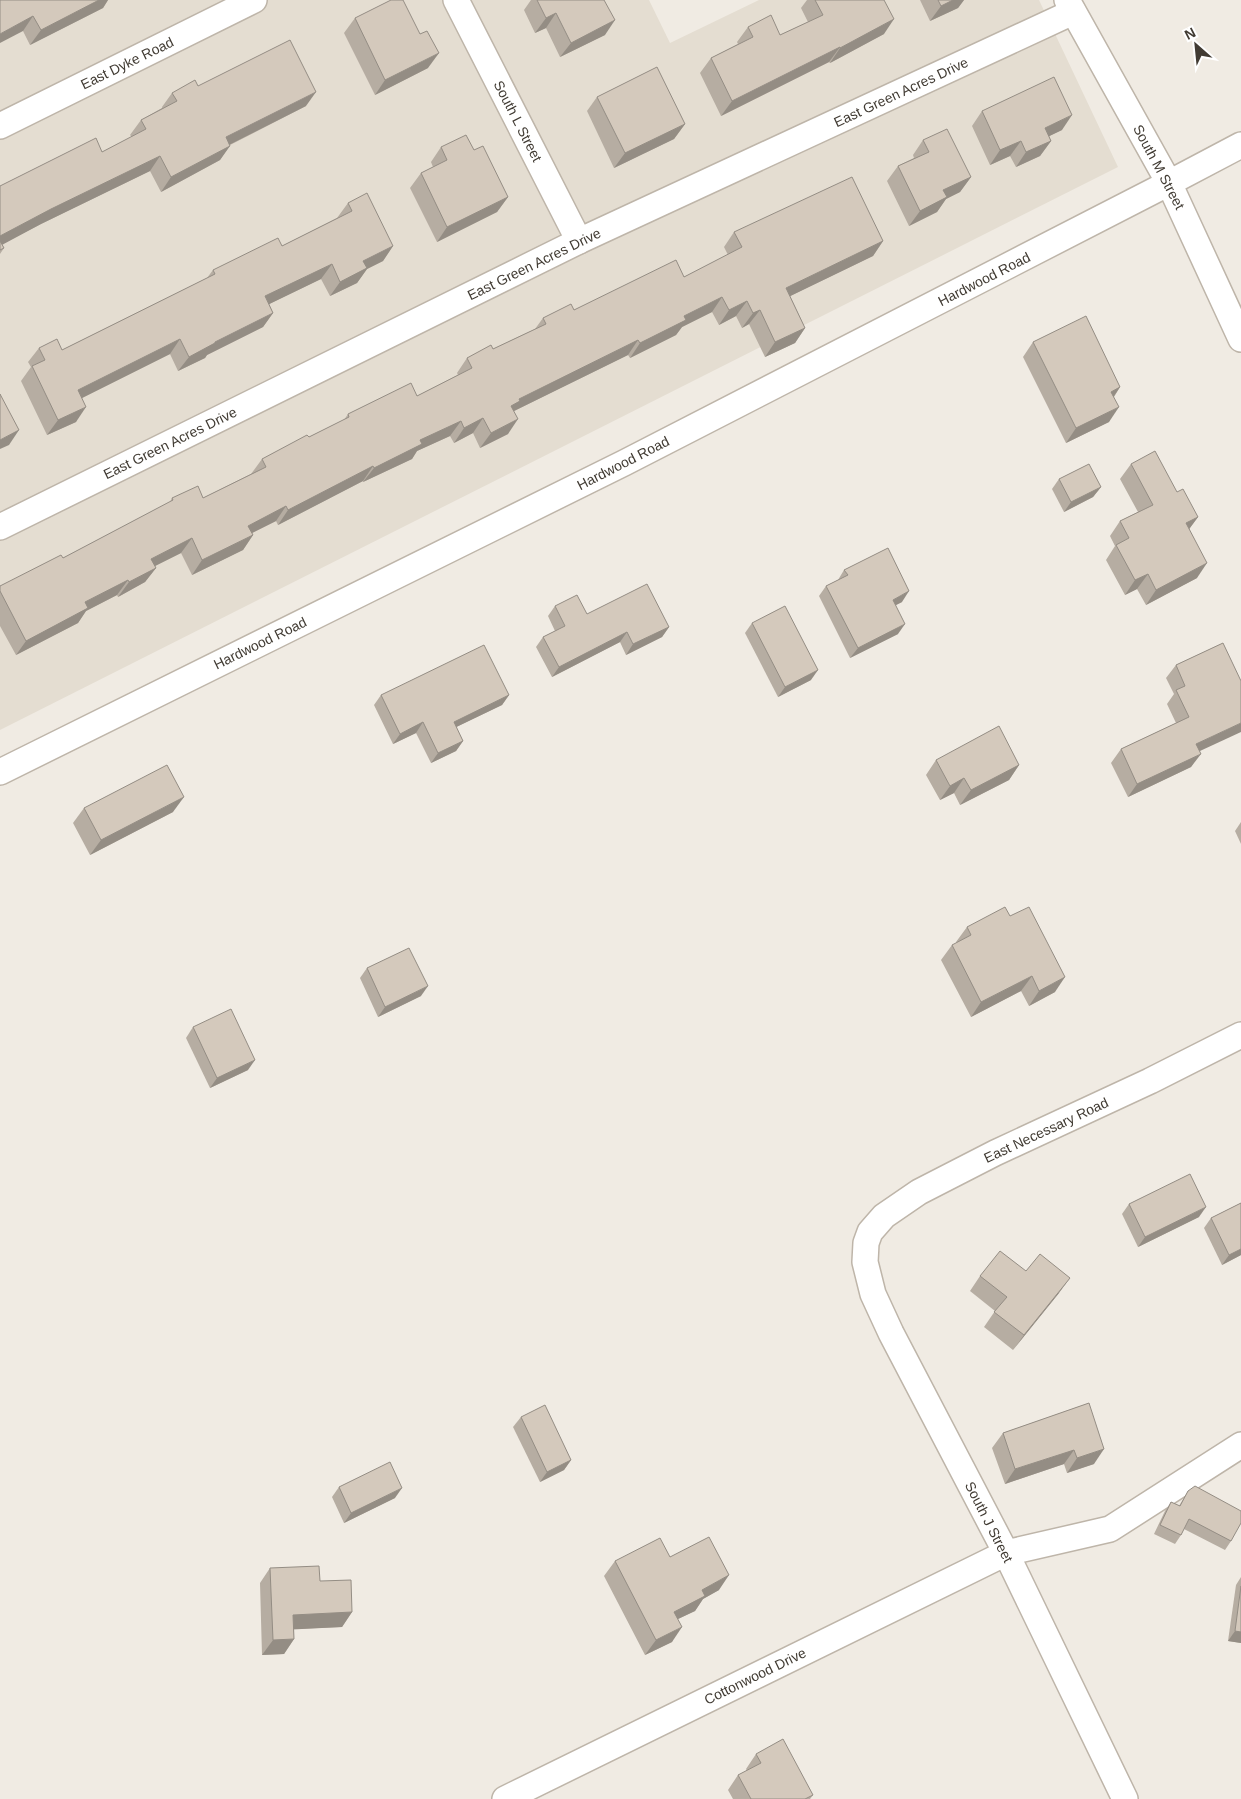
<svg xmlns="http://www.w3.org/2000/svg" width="1241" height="1799" font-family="Helvetica,sans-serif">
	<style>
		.residential { fill: #e4ddd1 }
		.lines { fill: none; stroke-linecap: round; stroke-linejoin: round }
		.minor-casing { stroke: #beb5a9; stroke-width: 28 }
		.minor { stroke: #fff; stroke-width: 25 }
		.wall { fill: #b6ada2 }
		.shaded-wall { fill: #948d84 }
		.building { fill: #d4c9bc; stroke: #948d84 }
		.labels { text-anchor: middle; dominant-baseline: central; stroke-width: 4.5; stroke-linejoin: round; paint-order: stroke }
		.street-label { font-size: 14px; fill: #413b33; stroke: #fff }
	</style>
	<rect width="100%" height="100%" fill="#f0ebe3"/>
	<polygon class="residential" points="0,0 649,0 670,43 759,0 1039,0 1118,167 0,730"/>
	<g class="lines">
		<defs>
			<g id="minor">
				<polyline points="456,0 579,241"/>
				<polyline points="1067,0 1169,183 1241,339"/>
				<polyline points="0,126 254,0"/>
				<polyline points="0,527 579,241 1073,12"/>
				<polyline points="0,772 624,463 1169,183 1241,145"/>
				<polyline points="505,1799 1006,1553 1110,1529 1241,1445"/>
				<polyline points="1125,1799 1006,1553 891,1333 873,1294 865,1262 866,1243 870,1232 884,1216 919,1192 995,1153 1150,1081 1241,1035"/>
			</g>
		</defs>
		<use href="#minor" class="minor-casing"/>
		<use href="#minor" class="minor"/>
	</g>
	<g class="wall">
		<polygon points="0,0 108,0 103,8 30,45 23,31"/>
		<polygon points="531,0 604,0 605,35 560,57 546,28 535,33 524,10"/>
		<polygon points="807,0 884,0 884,34 830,63 829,62 721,116 700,73 711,58 738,44 737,42 748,27 780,35 808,22 801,8"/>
		<polygon points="920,0 964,0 958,8 930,21"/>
		<polygon points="355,18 428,68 375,95 344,33"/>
		<polygon points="198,86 306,106 230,145 220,160 161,192 150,171 41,224 2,244 4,248 0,254 0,186 102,152 132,137 130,135 141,120 162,108 162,107 172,93"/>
		<polygon points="597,97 685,124 674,139 614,168 587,111"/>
		<polygon points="982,111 1062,130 1049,136 1051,141 1040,156 1016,167 1010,156 990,165 972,126"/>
		<polygon points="923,140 971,177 960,192 946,199 937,212 909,226 887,181 898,166 914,158 913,155"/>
		<polygon points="441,147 474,150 508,197 497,212 437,242 410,188 421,173 433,167 431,162"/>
		<polygon points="348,203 393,246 383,261 367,269 357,283 330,296 321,279 269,304 273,313 263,327 207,355 205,358 178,371 170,354 82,398 76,422 47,435 21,381 31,367 28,362 39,348 62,350 207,278 213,270 282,246 337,218"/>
		<polygon points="734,232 883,241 873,256 790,296 805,328 795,343 765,357 749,324 742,328 736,316 719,325 712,312 682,327 676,335 630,358 628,355 514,411 508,434 480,448 473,433 454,443 450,436 417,451 412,459 363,482 363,481 278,525 276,521 252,533 253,535 243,550 192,575 181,553 155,566 156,568 145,582 118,597 117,595 86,611 78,623 16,655 0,626 0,586 63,558 170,502 172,498 203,498 251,474 262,459 309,437 344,420 348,414 417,396 458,375 457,373 467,358 493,349 535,329 543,318 574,310 684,277 728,255 724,247"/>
		<polygon points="1033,342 1120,387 1114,397 1109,422 1066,443 1023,357"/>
		<polygon points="1131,464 1177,492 1198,517 1189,529 1197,578 1146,605 1137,589 1125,595 1106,560 1115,546 1110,536 1120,521 1138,512 1120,479"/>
		<polygon points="1059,479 1101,487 1093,497 1064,512 1052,489"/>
		<polygon points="844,570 902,602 896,605 898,634 850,658 819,596 826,586 838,580"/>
		<polygon points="555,606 587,614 669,627 662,637 626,655 620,642 552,677 536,647 543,637 555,631 548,616"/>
		<polygon points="752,623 811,680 778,697 745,633"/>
		<polygon points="1223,643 1200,751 1191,767 1128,797 1111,763 1121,749 1176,723 1167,704 1174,694 1166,678 1176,665"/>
		<polygon points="381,695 509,695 502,705 456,727 463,741 456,751 431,763 416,733 393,744 374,705"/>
		<polygon points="936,760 1019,765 1009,780 960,805 954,793 940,800 926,775"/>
		<polygon points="84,808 173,812 90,855 73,823"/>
		<polygon points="1241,822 1241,844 1235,831"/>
		<polygon points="1010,916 1055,992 1029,1006 1021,991 971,1017 941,960 952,945 957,943 956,942 967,927"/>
		<polygon points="367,968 421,996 378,1017 360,978"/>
		<polygon points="193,1027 248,1070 210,1088 186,1038"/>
		<polygon points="1241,1203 1241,1255 1222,1265 1204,1228 1211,1218"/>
		<polygon points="1129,1204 1199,1217 1138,1247 1122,1214"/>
		<polygon points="1026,1271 1059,1293 1013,1350 984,1327 995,1311 970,1291 980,1276"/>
		<polygon points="1089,1403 1094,1464 1067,1473 1064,1464 1005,1484 992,1448 1003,1433"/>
		<polygon points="521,1417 571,1460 564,1470 540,1482 513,1427"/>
		<polygon points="339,1487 395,1498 344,1523 332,1497"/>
		<polygon points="1188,1491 1231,1541 1225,1550 1184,1529 1181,1535 1175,1544 1154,1534 1165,1511 1171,1502 1179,1506"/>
		<polygon points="670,1557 719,1590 703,1599 695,1611 678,1619 672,1642 645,1655 604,1576 615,1561"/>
		<polygon points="270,1568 320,1581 352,1612 342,1627 294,1629 294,1639 284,1654 262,1655 260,1583"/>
		<polygon points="1241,1577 1241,1643 1228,1641 1236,1585"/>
		<polygon points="756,1754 813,1795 810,1799 733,1799 728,1790 738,1775 747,1771 746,1769"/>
	</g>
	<g class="shaded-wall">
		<polygon points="99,0 108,0 103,8 30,45 41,30"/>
		<polygon points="953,0 964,0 958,8 930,21 941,6"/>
		<polygon points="556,13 546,28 535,33 546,18"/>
		<polygon points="33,16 23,31 0,43 0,34"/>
		<polygon points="894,19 884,34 830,63 840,48"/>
		<polygon points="615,20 605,35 560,57 571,43"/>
		<polygon points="840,47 829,62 721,116 732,101"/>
		<polygon points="439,53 428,68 375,95 385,80"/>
		<polygon points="316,92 306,106 215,152 226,137"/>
		<polygon points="1072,115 1062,130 1035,143 1045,128"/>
		<polygon points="685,124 674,139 614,168 625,153"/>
		<polygon points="1021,141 1010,156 990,165 1000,150"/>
		<polygon points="1051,141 1040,156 1016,167 1026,152"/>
		<polygon points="230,146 220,160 161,192 171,177"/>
		<polygon points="160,156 150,171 41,224 0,246 0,236 51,209"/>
		<polygon points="971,177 960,192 946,199 937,212 909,226 920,211 943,190"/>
		<polygon points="508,197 497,212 437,242 447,227"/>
		<polygon points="883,241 873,256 776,303 786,288"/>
		<polygon points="393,246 383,261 367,269 357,283 330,296 340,282 363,261"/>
		<polygon points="332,264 321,279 255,311 265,296"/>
		<polygon points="722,297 712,312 682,327 676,335 630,358 640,343 684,316"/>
		<polygon points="747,301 736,316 719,325 729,310"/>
		<polygon points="760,310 749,324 742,328 753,313"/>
		<polygon points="273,313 263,327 207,355 205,358 178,371 189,357 215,342"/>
		<polygon points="805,328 795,343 765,357 775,342"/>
		<polygon points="180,339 170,354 68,405 78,390"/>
		<polygon points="638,340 628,355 512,412 511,406 519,399"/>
		<polygon points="1120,387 1110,402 1111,392"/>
		<polygon points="86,407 76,422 47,435 58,420"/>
		<polygon points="1119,407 1109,422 1066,443 1076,428"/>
		<polygon points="483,418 473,433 454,443 464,428"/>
		<polygon points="518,419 508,434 480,448 491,433"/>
		<polygon points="461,421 450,436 417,451 412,459 363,482 374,468 420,440"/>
		<polygon points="19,430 9,445 0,449 0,440"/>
		<polygon points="373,466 363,481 278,525 288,510"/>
		<polygon points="1101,487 1093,497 1064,512 1071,502"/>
		<polygon points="286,506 276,521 238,540 248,526"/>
		<polygon points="1198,517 1187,532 1186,523"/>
		<polygon points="253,535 243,550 192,575 202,560"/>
		<polygon points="192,538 181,553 141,573 151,559"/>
		<polygon points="1207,563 1197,578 1146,605 1156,590"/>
		<polygon points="156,568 145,582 118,597 129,582"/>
		<polygon points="1148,574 1137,589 1125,595 1135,580"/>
		<polygon points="128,580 117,595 86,611 78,623 16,655 26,641 85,602"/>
		<polygon points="909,591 902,602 886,610 893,600"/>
		<polygon points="905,624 898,634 850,658 858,648"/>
		<polygon points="669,627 662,637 626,655 633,644"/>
		<polygon points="627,632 620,642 552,677 559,667"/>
		<polygon points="818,670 811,680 778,697 785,687"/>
		<polygon points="509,695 502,705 446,732 454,722"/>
		<polygon points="423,722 416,733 393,744 400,734"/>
		<polygon points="1241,723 1241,732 1187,757 1196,744"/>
		<polygon points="463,741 456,751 431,763 438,753"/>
		<polygon points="1201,754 1191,767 1128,797 1137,784"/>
		<polygon points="1019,765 1009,780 960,805 971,790"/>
		<polygon points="964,778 954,793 940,800 950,786"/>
		<polygon points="184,797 173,812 90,855 101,840"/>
		<polygon points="1032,976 1021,991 971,1017 981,1002"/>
		<polygon points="1065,977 1055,992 1029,1006 1039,991"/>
		<polygon points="428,986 421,996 378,1017 385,1007"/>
		<polygon points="255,1060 248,1070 210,1088 217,1078"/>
		<polygon points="1206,1207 1199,1217 1138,1247 1145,1237"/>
		<polygon points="1241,1249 1241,1255 1222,1265 1229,1255"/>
		<polygon points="1070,1278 1059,1293 1013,1350 1024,1335"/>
		<polygon points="1104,1449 1094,1464 1067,1473 1077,1458"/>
		<polygon points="1074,1450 1064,1464 1005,1484 1015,1469"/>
		<polygon points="571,1460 564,1470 540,1482 547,1472"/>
		<polygon points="402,1488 395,1498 344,1523 351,1513"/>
		<polygon points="729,1575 719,1590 703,1599 695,1611 663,1626 674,1612 702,1590"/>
		<polygon points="352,1612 342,1627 282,1630 293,1615"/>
		<polygon points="682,1627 672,1642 645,1655 656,1640"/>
		<polygon points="1235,1631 1241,1632 1241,1643 1228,1641"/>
		<polygon points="294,1639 284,1654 262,1655 273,1640"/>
	</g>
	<g class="building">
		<polygon points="0,0 99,0 41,30 33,16 0,34"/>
		<polygon points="391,0 403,0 420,34 427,31 439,53 385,80 355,18"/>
		<polygon points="537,0 604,0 615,20 571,43 556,13 546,18"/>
		<polygon points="815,0 884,0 894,19 840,48 840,47 732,101 711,58 753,37 748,27 771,15 780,35 823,15"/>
		<polygon points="938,0 953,0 941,6"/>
		<polygon points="290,40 316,92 226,137 230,146 171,177 160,156 51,209 0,236 0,186 96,138 102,152 146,129 141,120 177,101 172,93 195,80 198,86"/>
		<polygon points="657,67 685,124 625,153 597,97"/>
		<polygon points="1054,77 1072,115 1045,128 1051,141 1026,152 1021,141 1000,150 982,111"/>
		<polygon points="947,129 971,177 943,190 947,197 920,211 898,166 929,152 923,140"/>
		<polygon points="466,135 474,150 483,146 508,197 447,227 421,173 447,160 441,147"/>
		<polygon points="852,177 883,241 786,288 805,328 775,342 760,310 753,313 747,301 729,310 722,297 684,316 686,320 640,343 638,340 519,399 520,401 511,406 518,419 491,433 483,418 464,428 461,421 420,440 422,444 374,468 373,466 288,510 286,506 248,526 253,535 202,560 192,538 151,559 156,568 129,582 128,580 85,602 88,608 26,641 0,591 0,586 61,555 63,558 173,500 172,498 198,486 203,498 266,467 262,459 307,435 309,437 349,417 348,414 411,383 417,396 472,368 467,358 491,345 493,349 546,324 543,318 571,304 574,310 676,260 684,277 742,247 734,232"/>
		<polygon points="367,193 393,246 363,261 367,268 340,282 332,264 265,296 273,313 215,342 215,343 189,357 180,339 78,390 86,407 58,420 32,366 45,360 39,348 57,339 62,350 215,274 213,270 278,238 282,246 352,211 348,203"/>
		<polygon points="0,241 4,248 0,250"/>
		<polygon points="1086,316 1120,387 1111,392 1119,407 1076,428 1033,342"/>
		<polygon points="0,394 19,430 0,440"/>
		<polygon points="1155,451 1177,492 1183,489 1198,517 1186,523 1207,563 1156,590 1148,574 1135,580 1116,545 1129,538 1120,521 1153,505 1131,464"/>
		<polygon points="1089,464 1101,487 1071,502 1059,479"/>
		<polygon points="888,548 909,591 893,600 905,624 858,648 826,586 848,575 844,570"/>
		<polygon points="647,584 669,627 633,644 627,632 559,667 543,637 565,626 555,606 577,595 587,614"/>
		<polygon points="785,606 818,670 785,687 752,623"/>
		<polygon points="1223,643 1241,681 1241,723 1196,744 1201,754 1137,784 1121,749 1189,717 1176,690 1185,686 1176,665"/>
		<polygon points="484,645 509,695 454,722 463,741 438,753 423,722 400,734 381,695"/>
		<polygon points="999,726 1019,765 971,790 964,778 950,786 936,760"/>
		<polygon points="167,765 184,797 101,840 84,808"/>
		<polygon points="1005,907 1010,916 1029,907 1065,977 1039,991 1032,976 981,1002 952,945 971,935 967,927"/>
		<polygon points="409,948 428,986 385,1007 367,968"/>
		<polygon points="231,1009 255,1060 217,1078 193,1027"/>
		<polygon points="1190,1174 1206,1207 1145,1237 1129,1204"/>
		<polygon points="1241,1203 1241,1249 1229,1255 1211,1218"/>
		<polygon points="1000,1251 1026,1271 1040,1254 1070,1278 1024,1335 994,1312 1007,1297 980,1276"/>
		<polygon points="1089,1403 1104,1449 1077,1458 1074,1450 1015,1469 1003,1433"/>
		<polygon points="545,1405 571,1460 547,1472 521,1417"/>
		<polygon points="390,1462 402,1488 351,1513 339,1487"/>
		<polygon points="1195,1486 1241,1511 1241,1523 1231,1541 1189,1519 1181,1535 1160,1525 1171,1502 1180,1506 1188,1491"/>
		<polygon points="709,1537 729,1575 702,1590 705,1596 674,1612 682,1627 656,1640 615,1561 660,1538 670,1557"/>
		<polygon points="319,1566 320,1581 351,1580 352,1612 293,1615 294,1639 273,1640 270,1568"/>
		<polygon points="1241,1586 1241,1632 1235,1631"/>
		<polygon points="783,1739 813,1795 805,1799 751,1799 738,1775 761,1763 756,1754"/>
	</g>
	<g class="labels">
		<g class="street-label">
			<text transform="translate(127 63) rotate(-26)">East Dyke Road</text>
			<text transform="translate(901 92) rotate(-25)">East Green Acres Drive</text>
			<text transform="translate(518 121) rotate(63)">South L Street</text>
			<text transform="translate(1159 167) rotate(62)">South M Street</text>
			<text transform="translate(534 264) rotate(-26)">East Green Acres Drive</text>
			<text transform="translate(984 279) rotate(-27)">Hardwood Road</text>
			<text transform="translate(170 443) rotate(-26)">East Green Acres Drive</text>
			<text transform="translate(623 463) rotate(-27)">Hardwood Road</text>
			<text transform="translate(260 643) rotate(-26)">Hardwood Road</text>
			<text transform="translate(1046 1130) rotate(-25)">East Necessary Road</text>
			<text transform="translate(989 1522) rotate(63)">South J Street</text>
			<text transform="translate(755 1676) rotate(-26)">Cottonwood Drive</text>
		</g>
	</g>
	<g transform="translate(1196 45) rotate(333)" stroke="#ffffff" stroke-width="4" paint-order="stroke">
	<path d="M0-4L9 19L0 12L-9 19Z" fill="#413b33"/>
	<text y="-8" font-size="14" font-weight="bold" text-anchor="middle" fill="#413b33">N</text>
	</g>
</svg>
